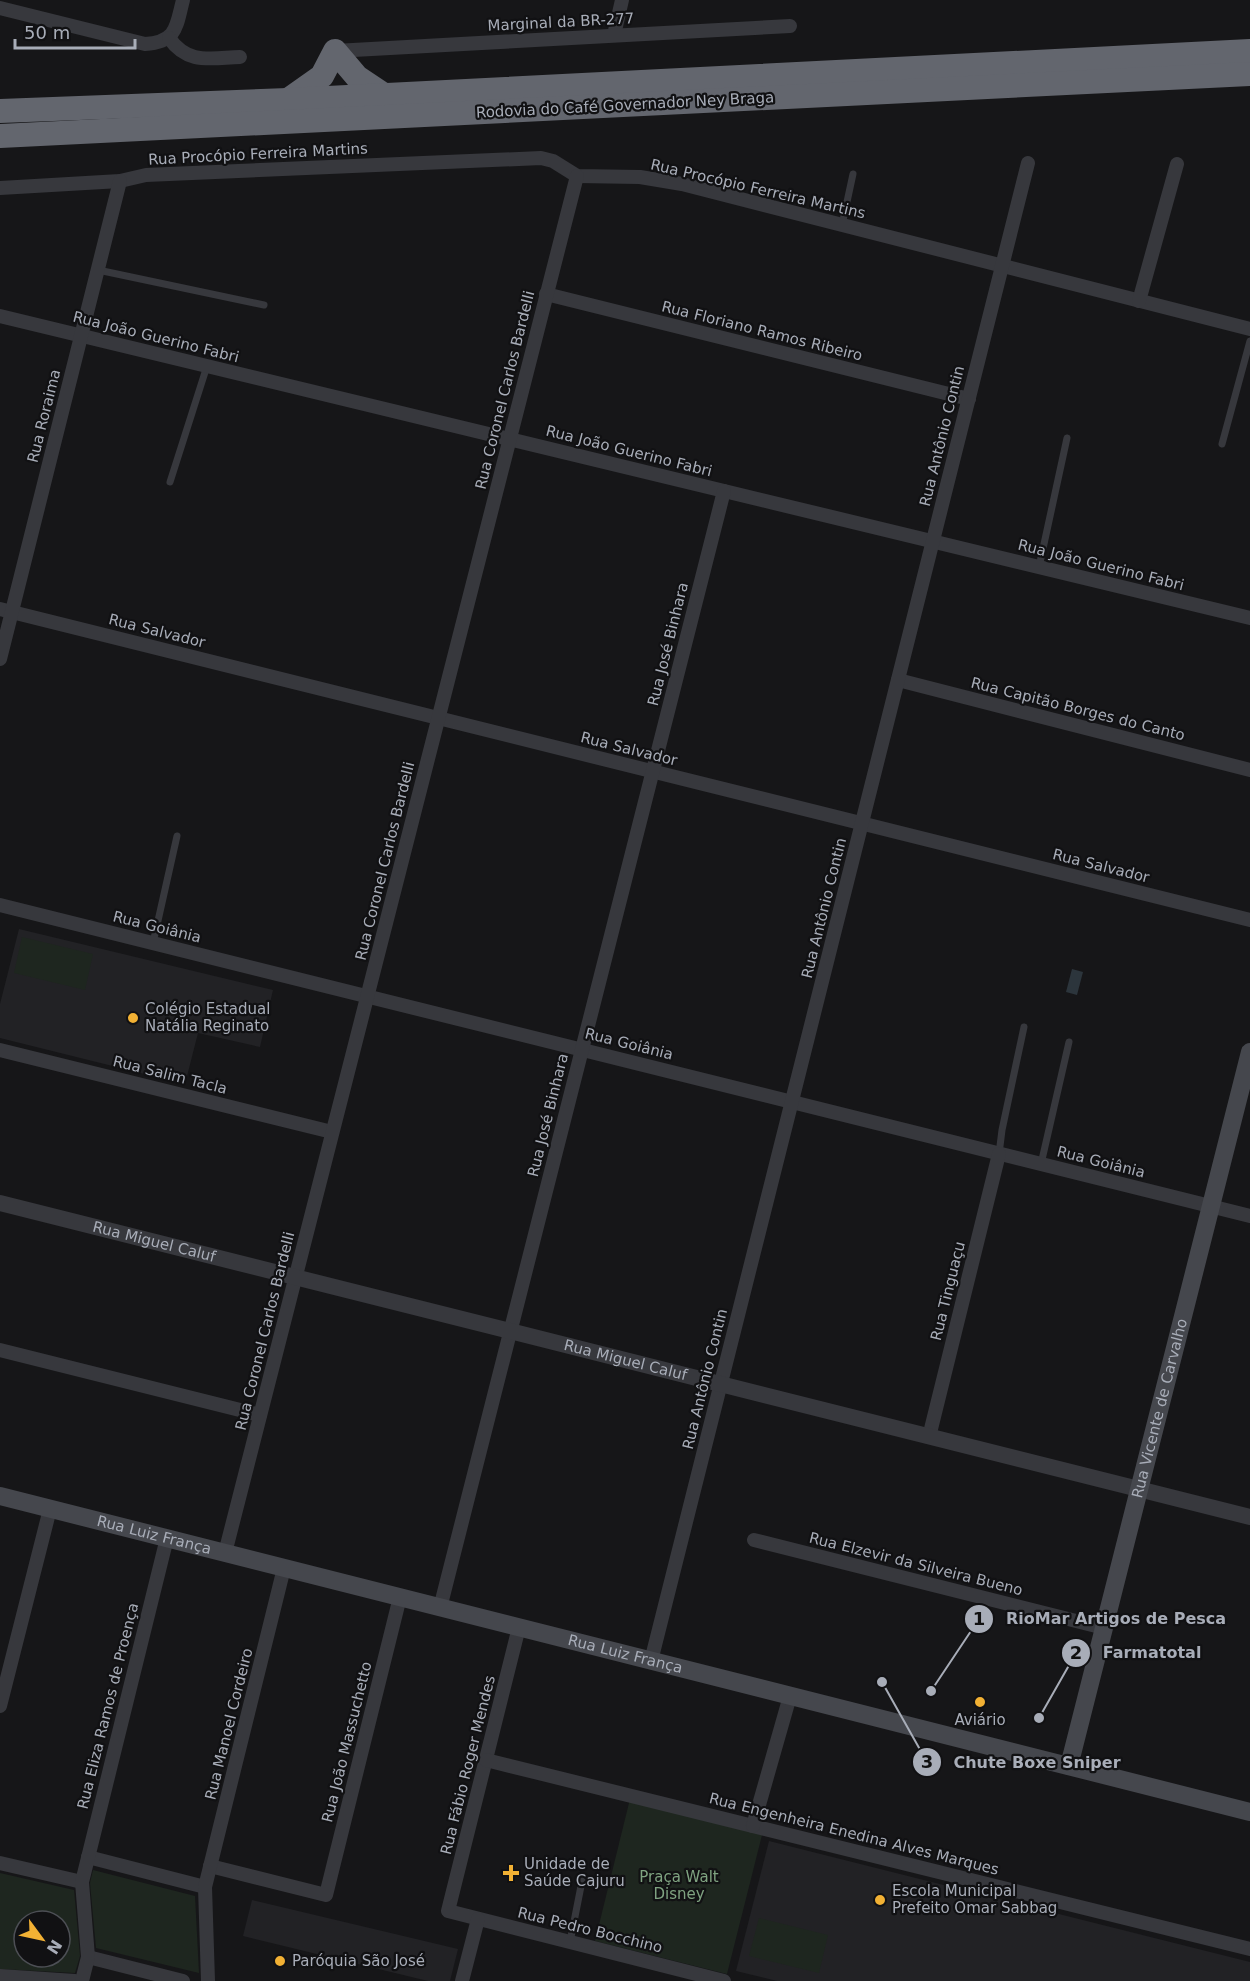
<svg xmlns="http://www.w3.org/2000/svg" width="1250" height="1981" font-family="'DejaVu Sans',sans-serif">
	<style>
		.built { fill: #222225 }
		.green { fill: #1e261f; fill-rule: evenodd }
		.water { fill: #2c353c }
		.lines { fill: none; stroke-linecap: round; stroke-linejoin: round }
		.service { stroke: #37383d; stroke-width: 7 }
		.minor { stroke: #37383d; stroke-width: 14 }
		.tertiary { stroke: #37383d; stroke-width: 16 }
		.secondary { stroke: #45474d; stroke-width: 18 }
		.motorway { stroke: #63666e; stroke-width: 24 }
		.poi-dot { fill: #f2b134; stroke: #111113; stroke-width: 2 }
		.labels { text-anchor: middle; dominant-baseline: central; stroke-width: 4.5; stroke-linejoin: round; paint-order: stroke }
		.street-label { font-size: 15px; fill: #a8adb8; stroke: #111113 }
		.poi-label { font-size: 15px; fill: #a8adb8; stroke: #111113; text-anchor: start }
		.park-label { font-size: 15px; fill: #7fa381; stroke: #111113 }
		.leader { fill: none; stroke: #a8adb8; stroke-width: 2 }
		.callout-dot { fill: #a8adb8; stroke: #111113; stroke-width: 2 }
		.mark-label { font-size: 18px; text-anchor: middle; font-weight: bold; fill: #111 }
		.callout-label { font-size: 16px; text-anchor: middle; font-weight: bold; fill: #a8adb8; stroke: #111113; stroke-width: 4.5; stroke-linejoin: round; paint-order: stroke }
	</style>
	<rect width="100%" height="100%" fill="#161618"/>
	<g class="built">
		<polygon points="19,929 273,990 260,1047 198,1033 185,1084 0,1038 0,1004"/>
		<polygon points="769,1841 1250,1962 1250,1981 777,1981 736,1971"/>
		<polygon points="252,1900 458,1949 450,1981 428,1981 243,1936"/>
	</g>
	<g class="green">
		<polygon points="22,937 93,954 85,990 14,973"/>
		<polygon points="630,1799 763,1831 727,1974 595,1941"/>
		<polygon points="93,1870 195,1896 199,1973 96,1948 90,1883"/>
		<path d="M 0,1873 L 74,1890 L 80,1956 L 75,1973 L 0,1969 ZM 24,1921 L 60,1921 L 60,1957 L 24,1957 Z"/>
		<polygon points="759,1918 828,1935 819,1973 749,1956"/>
	</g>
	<polygon class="water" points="1072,969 1083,972 1077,995 1066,992"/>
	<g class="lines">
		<g class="service">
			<polyline points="842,225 853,174"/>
			<polyline points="98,270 264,305"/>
			<polyline points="1222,444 1250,341"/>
			<polyline points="170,482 207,366"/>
			<polyline points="1039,567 1067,438"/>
			<polyline points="153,943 177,836"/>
			<polyline points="999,1154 1002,1130 1024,1027"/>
			<polyline points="1041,1164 1069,1042"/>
			<polyline points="570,1942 582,1881"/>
		</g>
		<g class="minor">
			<path d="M 0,8 L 145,44 C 177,42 176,27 183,0"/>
			<polyline points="614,35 622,0"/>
			<path d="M 169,38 C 188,65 210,58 240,57"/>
			<polyline points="335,51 790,26"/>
			<polyline points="0,188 120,181 146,175 541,158 553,161 577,176 640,177 682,184 1250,329"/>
			<polyline points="546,294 969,399"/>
			<polyline points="1139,301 1177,164"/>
			<polyline points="0,316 1250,618"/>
			<polyline points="0,609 1250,920"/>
			<polyline points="0,659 120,181"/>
			<polyline points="898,680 1250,770"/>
			<polyline points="0,905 1250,1216"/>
			<polyline points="0,1050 332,1132"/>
			<polyline points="0,1350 260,1415"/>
			<polyline points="929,1437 999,1154"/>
			<polyline points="754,1540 1104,1628"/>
			<polyline points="225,1553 577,176"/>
			<polyline points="440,1608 724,491"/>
			<polyline points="519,1627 448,1911 724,1981"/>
			<polyline points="651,1661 1028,163"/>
			<polyline points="0,1706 50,1509"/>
			<polyline points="486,1760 1250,1949"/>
			<polyline points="753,1826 790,1696"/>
			<polyline points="88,1857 205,1887"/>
			<polyline points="0,1863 82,1882"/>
			<polyline points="210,1866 326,1895 400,1597"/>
			<polyline points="88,1957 183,1981"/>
			<polyline points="0,1976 75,1981"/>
			<polyline points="82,1981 88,1957 82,1882 167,1538"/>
			<polyline points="208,1981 205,1887 284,1568"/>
			<polyline points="462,1981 478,1919"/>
		</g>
		<path class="tertiary" id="s1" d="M 0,1203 L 1250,1517"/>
		<g class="secondary">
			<path id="s2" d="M 0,1496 L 1250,1812"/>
			<path id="s3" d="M 1069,1766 L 1250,1052"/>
		</g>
		<g class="motorway">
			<polyline points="288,100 322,76 335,51 357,77 384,95"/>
			<polyline points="0,111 288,100 1250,51"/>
			<polyline points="0,136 1250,74"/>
		</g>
	</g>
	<g class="poi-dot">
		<circle cx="133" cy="1018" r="6"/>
		<circle cx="980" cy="1702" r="6"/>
		<path d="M508 1864h6v6h6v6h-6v6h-6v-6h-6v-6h6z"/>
		<circle cx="880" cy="1900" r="6"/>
		<circle cx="280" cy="1961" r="6"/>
	</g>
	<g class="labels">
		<g class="street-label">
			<text transform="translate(561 22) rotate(-3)">Marginal da BR-277</text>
			<text transform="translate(625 105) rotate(-3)">Rodovia do Café Governador Ney Braga</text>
			<text transform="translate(258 154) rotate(-3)">Rua Procópio Ferreira Martins</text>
			<text transform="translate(758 189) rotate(13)">Rua Procópio Ferreira Martins</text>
			<text transform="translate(762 331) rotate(14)">Rua Floriano Ramos Ribeiro</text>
			<text transform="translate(156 337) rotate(14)">Rua João Guerino Fabri</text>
			<text transform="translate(505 390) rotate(-76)">Rua Coronel Carlos Bardelli</text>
			<text transform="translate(44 416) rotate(-76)">Rua Roraima</text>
			<text transform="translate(942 436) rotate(-76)">Rua Antônio Contin</text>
			<text transform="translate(629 451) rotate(14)">Rua João Guerino Fabri</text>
			<text transform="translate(1101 565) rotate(14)">Rua João Guerino Fabri</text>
			<text transform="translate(157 631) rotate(14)">Rua Salvador</text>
			<text transform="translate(668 644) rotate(-76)">Rua José Binhara</text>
			<text transform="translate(1078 709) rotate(14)">Rua Capitão Borges do Canto</text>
			<text transform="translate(629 749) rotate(14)">Rua Salvador</text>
			<text transform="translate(385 861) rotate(-76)">Rua Coronel Carlos Bardelli</text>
			<text transform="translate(1101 866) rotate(14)">Rua Salvador</text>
			<text transform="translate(824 908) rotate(-76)">Rua Antônio Contin</text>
			<text transform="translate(157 927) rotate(14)">Rua Goiânia</text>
			<text transform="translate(629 1044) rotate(14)">Rua Goiânia</text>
			<text transform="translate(170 1075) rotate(14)">Rua Salim Tacla</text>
			<text transform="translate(548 1115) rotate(-76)">Rua José Binhara</text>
			<text transform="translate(1101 1162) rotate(14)">Rua Goiânia</text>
			<text stroke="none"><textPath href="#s1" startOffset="159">Rua Miguel Caluf</textPath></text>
			<text transform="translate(948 1291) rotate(-76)">Rua Tinguaçu</text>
			<text transform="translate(265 1331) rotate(-76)">Rua Coronel Carlos Bardelli</text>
			<text stroke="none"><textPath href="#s1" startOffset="645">Rua Miguel Caluf</textPath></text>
			<text transform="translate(705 1379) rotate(-76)">Rua Antônio Contin</text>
			<text stroke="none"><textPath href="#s3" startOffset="369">Rua Vicente de Carvalho</textPath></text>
			<text stroke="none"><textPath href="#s2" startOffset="159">Rua Luiz França</textPath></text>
			<text transform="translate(916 1564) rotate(14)">Rua Elzevir da Silveira Bueno</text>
			<text stroke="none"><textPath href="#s2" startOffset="645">Rua Luiz França</textPath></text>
			<text transform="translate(108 1706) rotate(-76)">Rua Eliza Ramos de Proença</text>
			<text transform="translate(229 1724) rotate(-76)">Rua Manoel Cordeiro</text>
			<text transform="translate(347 1742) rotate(-76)">Rua João Massuchetto</text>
			<text transform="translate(468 1765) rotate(-76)">Rua Fábio Roger Mendes</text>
			<text transform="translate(854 1834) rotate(14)">Rua Engenheira Enedina Alves Marques</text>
			<text transform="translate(590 1930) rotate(14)">Rua Pedro Bocchino</text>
		</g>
		<g class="poi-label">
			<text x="145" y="1009">Colégio Estadual<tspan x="145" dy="17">Natália Reginato</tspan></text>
			<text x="980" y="1720" text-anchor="middle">Aviário</text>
			<text x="524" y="1864">Unidade de<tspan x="524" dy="17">Saúde Cajuru</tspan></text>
			<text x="892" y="1891">Escola Municipal<tspan x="892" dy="17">Prefeito Omar Sabbag</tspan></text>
			<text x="292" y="1961">Paróquia São José</text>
		</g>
		<g class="park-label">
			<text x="679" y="1877">Praça Walt<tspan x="679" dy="17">Disney</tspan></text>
		</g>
	</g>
	<path class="leader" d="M931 1691L979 1619M1039 1718L1076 1653M882 1682L927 1762"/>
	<g class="callout-dot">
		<circle cx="931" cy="1691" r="6"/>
		<circle cx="1039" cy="1718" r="6"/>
		<circle cx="882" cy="1682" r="6"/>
		<circle cx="979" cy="1619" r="15"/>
		<circle cx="1076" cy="1653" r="15"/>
		<circle cx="927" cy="1762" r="15"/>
	</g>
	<g class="mark-label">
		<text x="979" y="1625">1</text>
		<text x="1076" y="1659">2</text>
		<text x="927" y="1768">3</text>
	</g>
	<g class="callout-label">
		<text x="1116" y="1624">RioMar Artigos de Pesca</text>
		<text x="1152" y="1658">Farmatotal</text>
		<text x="1037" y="1768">Chute Boxe Sniper</text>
	</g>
	<g transform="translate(42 1939) rotate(123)"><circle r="28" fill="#111113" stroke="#4d4f55" stroke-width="1.5"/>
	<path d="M0-4.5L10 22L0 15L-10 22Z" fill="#f2b134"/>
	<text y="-9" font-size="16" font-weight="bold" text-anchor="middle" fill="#a8adb8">N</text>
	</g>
	<path d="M15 39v9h120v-9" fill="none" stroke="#a8adb8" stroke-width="3"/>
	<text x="24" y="39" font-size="18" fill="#a8adb8" stroke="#111113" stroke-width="4.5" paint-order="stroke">50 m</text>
</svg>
